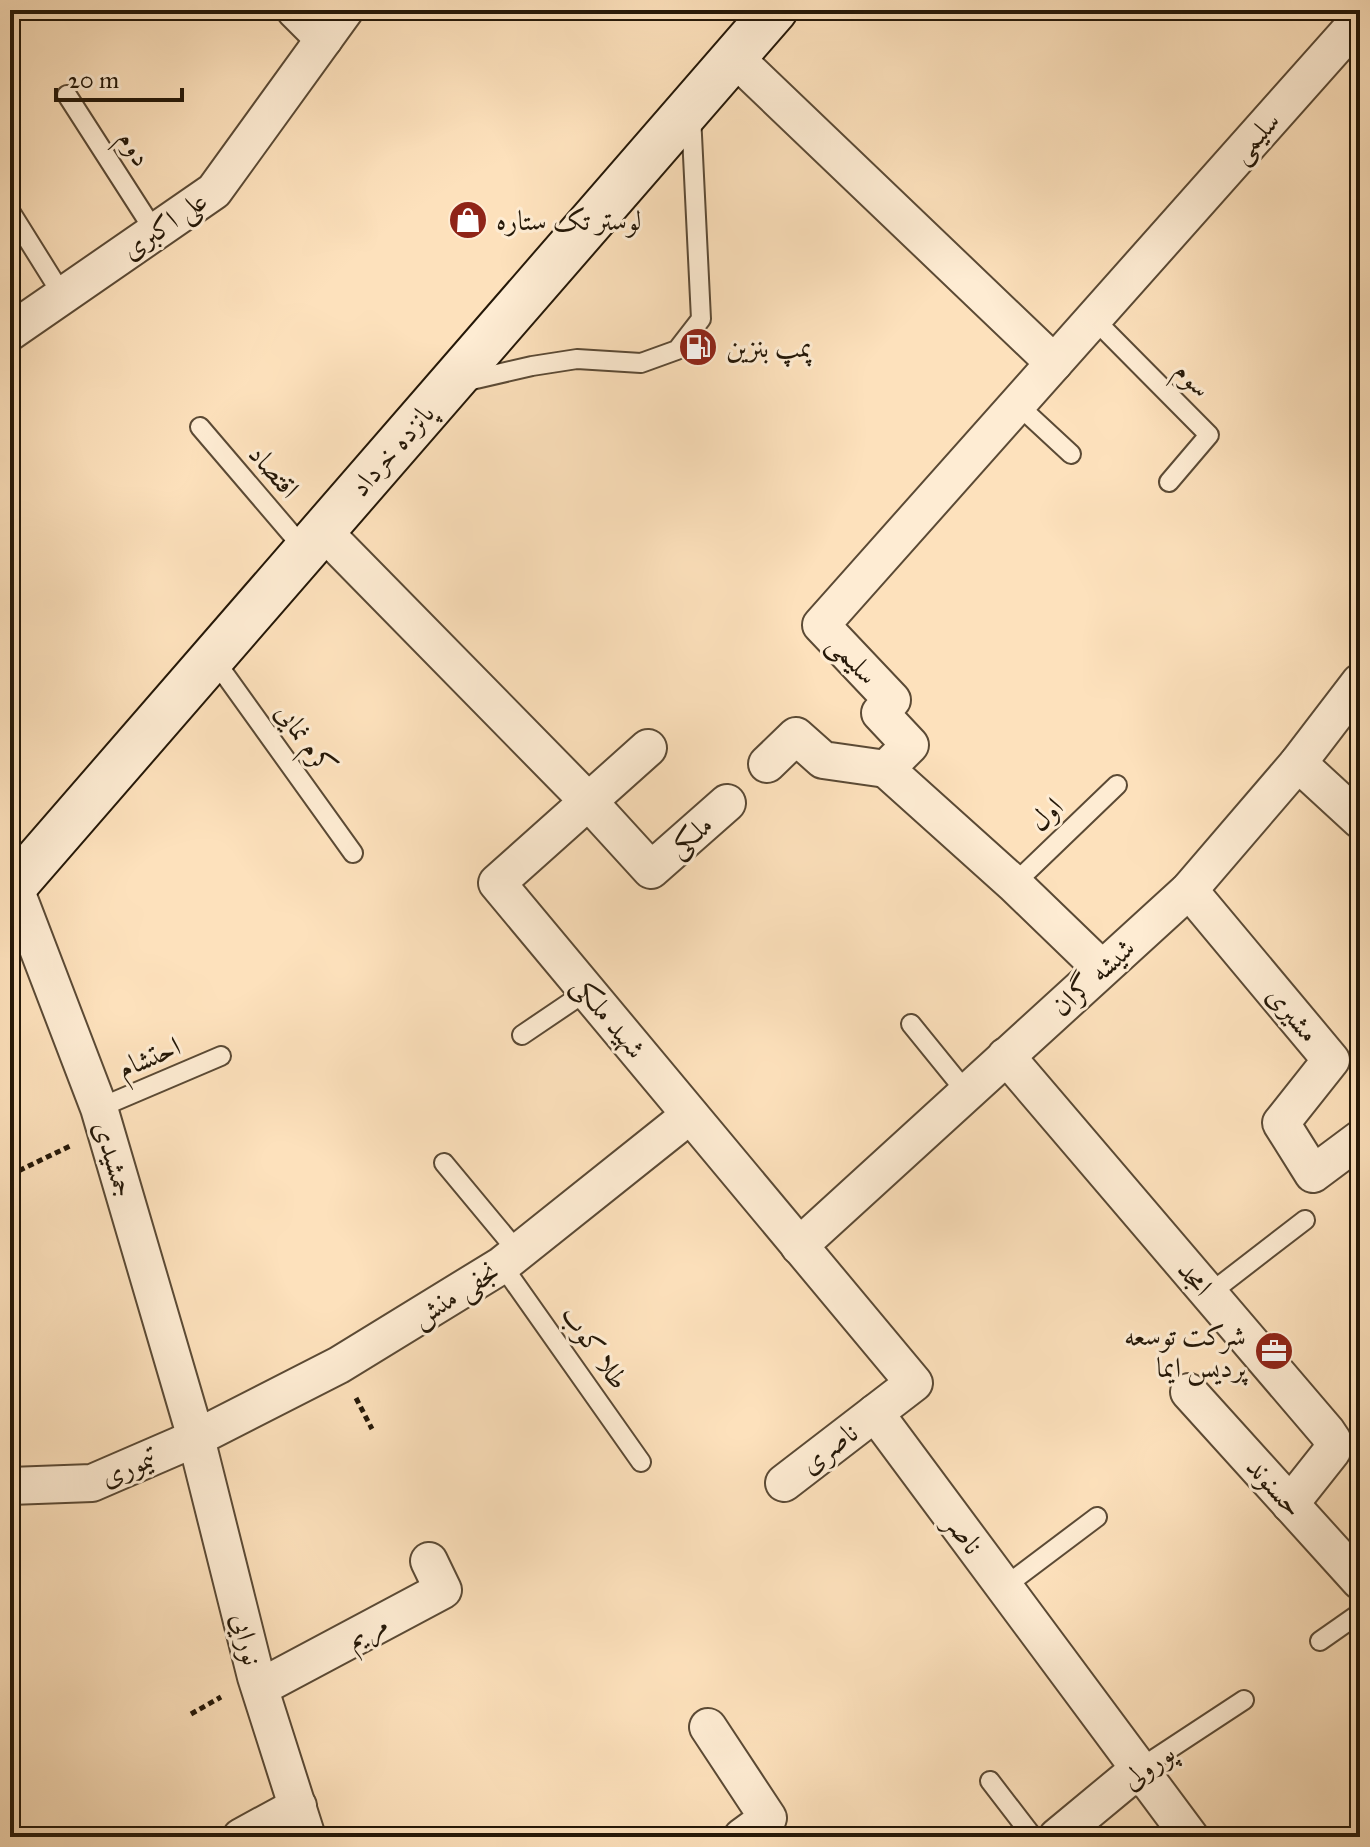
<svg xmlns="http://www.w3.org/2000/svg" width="1370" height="1847" font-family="'IM FELL Great Primer',Amiri,serif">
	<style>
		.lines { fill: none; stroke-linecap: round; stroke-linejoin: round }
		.lane-casing { stroke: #5b4a35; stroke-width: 22 }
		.street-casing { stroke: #5b4a35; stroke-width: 40 }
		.secondary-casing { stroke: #251808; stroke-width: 48 }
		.path { stroke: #251808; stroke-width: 5; stroke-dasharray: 6 4; stroke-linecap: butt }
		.lane { stroke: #feecd3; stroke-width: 18 }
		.street { stroke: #feecd3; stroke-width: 36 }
		.secondary { stroke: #feecd3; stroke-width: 44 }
		.labels { text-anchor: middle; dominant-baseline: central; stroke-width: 6; stroke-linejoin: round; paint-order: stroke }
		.street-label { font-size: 28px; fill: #251808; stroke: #feecd3 }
		.poi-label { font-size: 28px; fill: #251808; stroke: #feecd3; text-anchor: start }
	</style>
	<rect width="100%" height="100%" fill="#fde1bc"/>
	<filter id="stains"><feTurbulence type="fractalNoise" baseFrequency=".0025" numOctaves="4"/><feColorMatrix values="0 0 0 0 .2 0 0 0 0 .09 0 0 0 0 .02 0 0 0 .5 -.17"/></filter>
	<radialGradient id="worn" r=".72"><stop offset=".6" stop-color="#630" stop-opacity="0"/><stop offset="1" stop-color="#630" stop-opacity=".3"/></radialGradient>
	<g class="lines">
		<defs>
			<g id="lane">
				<polyline points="67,95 155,232"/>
				<polyline points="10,211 63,296"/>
				<polyline points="1093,318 1209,435 1169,482"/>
				<polyline points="463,382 532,366 577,359 641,363 677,350 701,319 691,115"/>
				<polyline points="1017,404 1071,454"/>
				<polyline points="200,427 306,551"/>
				<polyline points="213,658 353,853"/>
				<polyline points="1014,884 1117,785"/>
				<polyline points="911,1024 967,1093"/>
				<polyline points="522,1035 587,991"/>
				<polyline points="99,1108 221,1056"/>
				<polyline points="444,1163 518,1252"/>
				<polyline points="502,1265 641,1462"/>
				<polyline points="1209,1294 1305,1220"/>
				<polyline points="1004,1587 1097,1517"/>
				<polyline points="1320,1641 1360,1613"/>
				<polyline points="1139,1769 1244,1700"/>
				<polyline points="990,1781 1033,1837"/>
			</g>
			<g id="street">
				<polyline points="295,10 324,39"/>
				<polyline points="734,57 1054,363"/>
				<polyline points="10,332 214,191 345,10"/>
				<polyline points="323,531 588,801 651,870 727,803"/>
				<polyline points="648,748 497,883 914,1383 784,1483"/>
				<polyline points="1298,763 1360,820"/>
				<polyline points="767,764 796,736 823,760 886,769"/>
				<polyline points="886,769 910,745 880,713 892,700 821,625 1360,19"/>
				<polyline points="886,769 1014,884 1101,968"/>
				<polyline points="14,886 99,1108 196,1438 256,1677 307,1837"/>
				<polyline points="1189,890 1331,1060 1281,1123 1313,1174 1360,1139"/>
				<polyline points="1006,1056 1327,1432 1333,1441 1332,1451 1290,1504"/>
				<polyline points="799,1246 1189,890 1298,763 1360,682"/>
				<polyline points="1189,1392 1360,1581"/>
				<polyline points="875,1413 1190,1837"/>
				<polyline points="10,1486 92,1483 196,1438 339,1365 502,1265 690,1115"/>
				<polyline points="261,1687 443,1590 429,1561"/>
				<polyline points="708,1727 768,1818 742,1837"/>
				<polyline points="241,1837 298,1806"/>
				<polyline points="1057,1837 1139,1769"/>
			</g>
			<polyline id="secondary" points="10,891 775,10"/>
		</defs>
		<use href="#lane" class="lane-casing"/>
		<use href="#street" class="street-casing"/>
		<use href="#secondary" class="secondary-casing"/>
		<g class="path">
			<polyline points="10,1175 70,1146"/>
			<polyline points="356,1398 372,1429"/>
			<polyline points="191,1714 221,1697"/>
		</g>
		<use href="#lane" class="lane"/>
		<use href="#street" class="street"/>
		<use href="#secondary" class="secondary"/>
	</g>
	<defs>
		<symbol id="shop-disc" viewBox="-11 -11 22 22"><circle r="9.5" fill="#8f2418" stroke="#feecd3"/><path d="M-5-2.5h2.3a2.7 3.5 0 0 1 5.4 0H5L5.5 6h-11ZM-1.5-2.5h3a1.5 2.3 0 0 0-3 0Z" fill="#fff"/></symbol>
		<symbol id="fuel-disc" viewBox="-11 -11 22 22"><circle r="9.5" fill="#8f2418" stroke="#feecd3"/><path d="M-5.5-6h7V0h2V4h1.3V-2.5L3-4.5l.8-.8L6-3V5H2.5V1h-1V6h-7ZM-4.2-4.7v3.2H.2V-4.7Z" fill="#fff"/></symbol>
		<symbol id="office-disc" viewBox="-11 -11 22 22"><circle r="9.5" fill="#8f2418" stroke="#feecd3"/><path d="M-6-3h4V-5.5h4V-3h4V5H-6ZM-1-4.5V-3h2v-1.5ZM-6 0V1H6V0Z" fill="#fff"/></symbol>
	</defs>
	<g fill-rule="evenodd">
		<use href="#shop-disc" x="446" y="198" width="44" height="44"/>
		<use href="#fuel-disc" x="676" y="325" width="44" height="44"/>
		<use href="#office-disc" x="1252" y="1329" width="44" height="44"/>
	</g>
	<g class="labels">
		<g class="street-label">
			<text transform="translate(1255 137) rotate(-48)">سلیمی</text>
			<text transform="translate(135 148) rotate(57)">دوم</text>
			<text transform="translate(164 225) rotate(-35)">علی اکبری</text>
			<text transform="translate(1193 379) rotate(45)">سوم</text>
			<text transform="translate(392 450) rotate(-49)">پانزده خرداد</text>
			<text transform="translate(274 471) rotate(49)">اقتصاد</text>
			<text transform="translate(853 659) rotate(46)">سلیمی</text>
			<text transform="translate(306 739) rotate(54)">کرم نمایی</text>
			<text transform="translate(1046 814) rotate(-44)">اول</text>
			<text transform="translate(690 836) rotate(-41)">ملکی</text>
			<text transform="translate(1093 977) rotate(-42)">شیشه گران</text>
			<text transform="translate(1293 1014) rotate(50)">مشیری</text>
			<text transform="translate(609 1017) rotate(50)">شهید ملکی</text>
			<text transform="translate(149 1057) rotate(-23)">احتشام</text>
			<text transform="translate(114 1159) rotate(73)">جمشیدی</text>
			<text transform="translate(1195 1278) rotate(49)">امجد</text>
			<text transform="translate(455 1294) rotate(-32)">نجفی منش</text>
			<text transform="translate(595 1347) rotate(55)">طلا کوب</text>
			<text transform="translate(829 1448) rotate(-37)">ناصری</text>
			<text transform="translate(128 1467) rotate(-23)">تیموری</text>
			<text transform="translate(1275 1487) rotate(48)">حسنوند</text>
			<text transform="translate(964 1534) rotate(53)">ناصر</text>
			<text transform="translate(367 1631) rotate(-28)">مریم</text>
			<text transform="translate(247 1639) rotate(76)">نورایی</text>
			<text transform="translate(1148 1766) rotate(-36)">پورولی</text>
		</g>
		<g class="poi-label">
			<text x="496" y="220">لوستر تک ستاره</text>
			<text x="726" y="347">پمپ بنزین</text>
			<text x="1246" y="1335" text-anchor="end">شرکت توسعه<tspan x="1246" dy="32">پردیس ایما</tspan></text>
		</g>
	</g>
	<rect width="1370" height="1847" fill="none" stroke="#fde1bc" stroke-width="40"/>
	<rect x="12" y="12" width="1346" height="1823" fill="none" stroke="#251808" stroke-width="4"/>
	<rect x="20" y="20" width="1330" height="1807" fill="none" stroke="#251808" stroke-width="2"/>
	<path d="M56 88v12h126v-12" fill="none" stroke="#251808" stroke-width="4"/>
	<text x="68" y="88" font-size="24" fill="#251808" stroke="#feecd3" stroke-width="6" paint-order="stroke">20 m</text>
	<rect width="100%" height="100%" filter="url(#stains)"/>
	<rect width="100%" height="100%" fill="url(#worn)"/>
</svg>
